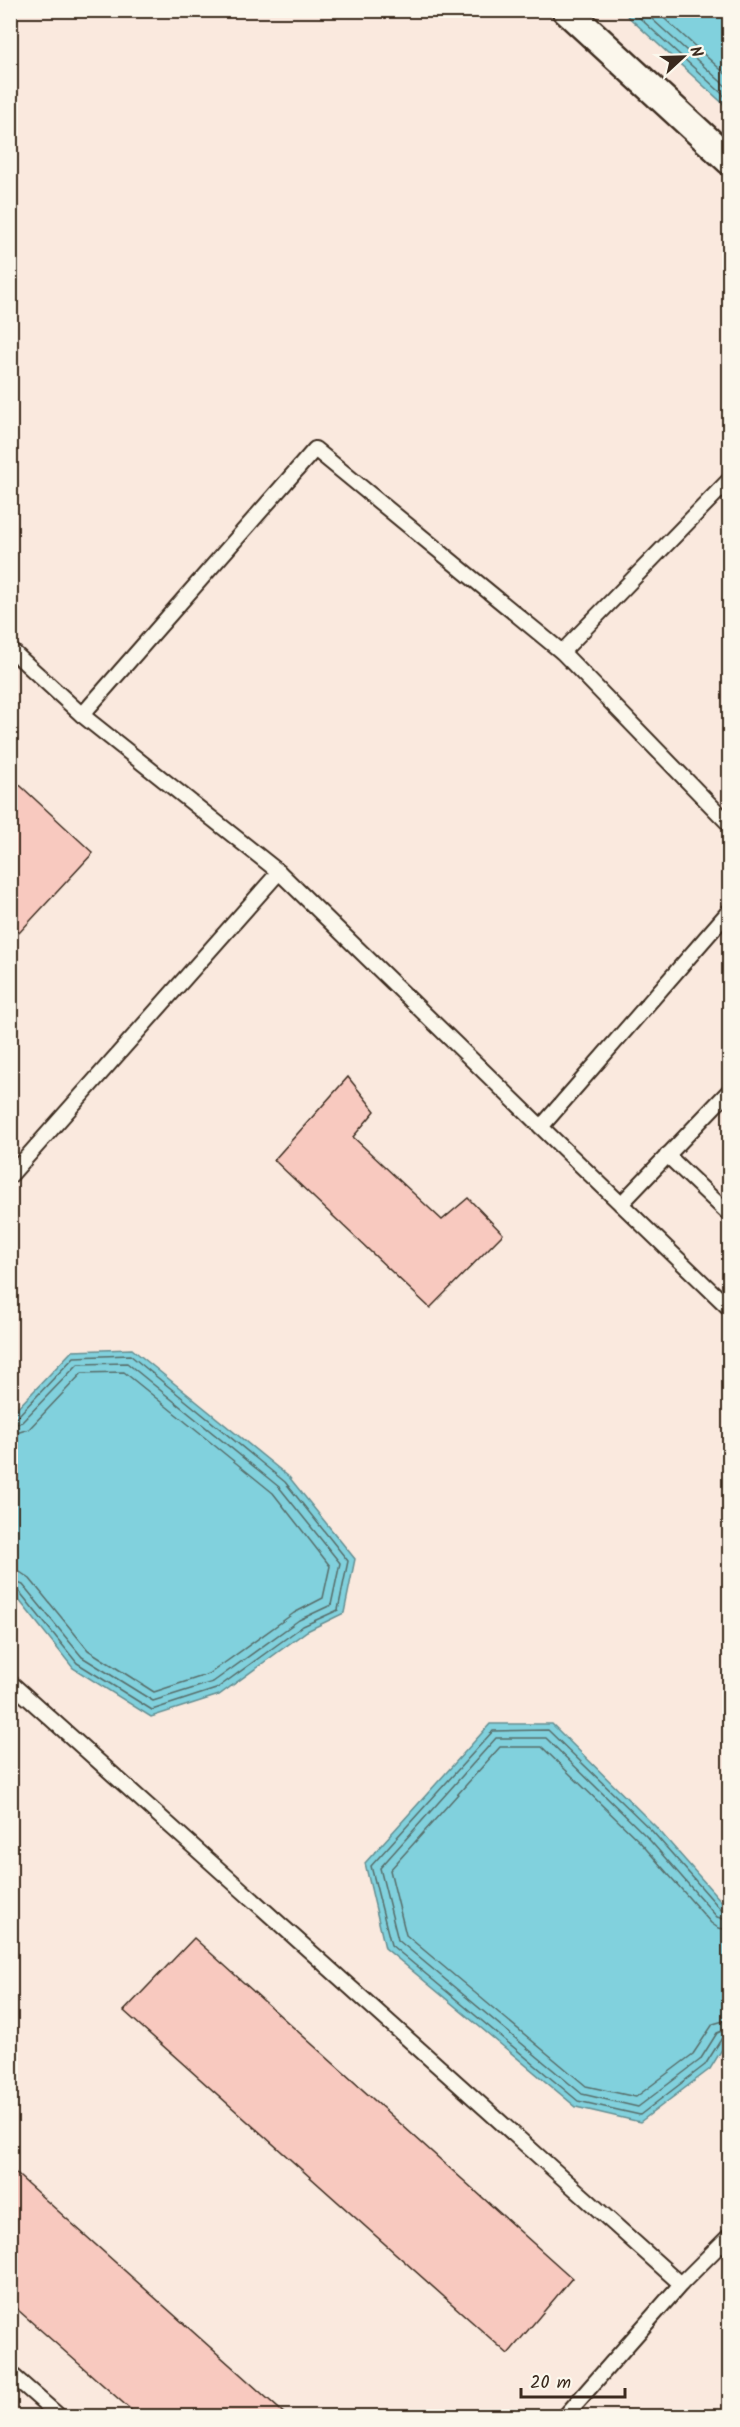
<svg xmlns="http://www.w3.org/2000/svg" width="740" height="2427" font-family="Kalam,sans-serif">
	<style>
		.water { fill: #81d1dd; stroke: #658e91; stroke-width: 1.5 }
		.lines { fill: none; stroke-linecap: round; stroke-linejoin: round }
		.shore { stroke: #576d6a; stroke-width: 1.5 }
		.building { fill: #f8c9bf; stroke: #3b2a1e; stroke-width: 1.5 }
		.service-casing { stroke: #3b2a1e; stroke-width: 18 }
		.minor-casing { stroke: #3b2a1e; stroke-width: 32 }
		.service { stroke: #fbf7ec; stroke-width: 14 }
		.minor { stroke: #fbf7ec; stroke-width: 27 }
	</style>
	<rect width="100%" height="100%" fill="#fae9de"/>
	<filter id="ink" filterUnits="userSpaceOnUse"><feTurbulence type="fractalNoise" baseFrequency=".0167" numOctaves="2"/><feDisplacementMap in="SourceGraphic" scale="12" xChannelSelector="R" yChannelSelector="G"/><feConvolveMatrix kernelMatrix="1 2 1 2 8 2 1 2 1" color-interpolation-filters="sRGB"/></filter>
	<g filter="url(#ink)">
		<g class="water">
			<polygon points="622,11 729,11 729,109"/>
			<polygon points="132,1349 289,1477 355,1559 344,1613 307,1631 219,1695 151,1717 73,1668 11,1590 11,1415 72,1351"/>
			<polygon points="490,1724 552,1724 656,1827 729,1910 729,2038 710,2069 640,2122 576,2107 385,1948 365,1863"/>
		</g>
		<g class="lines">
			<g class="shore">
				<polyline points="631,10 730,101"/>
				<polyline points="642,10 730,90"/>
				<polyline points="655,10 730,78"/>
				<polyline points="10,1419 17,1417 74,1357 130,1355 285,1482 348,1561 338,1610 303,1626 216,1689 152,1710 77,1663 18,1590 10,1587"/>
				<polyline points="10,1426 22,1422 78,1364 127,1363 279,1487 340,1563 331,1605 299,1620 213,1682 153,1701 82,1657 23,1585 10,1580"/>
				<polyline points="10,1435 29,1429 82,1373 124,1372 273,1493 330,1566 323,1598 294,1613 209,1674 154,1692 88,1650 30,1579 20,1572 10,1571"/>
				<polyline points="730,1914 723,1912 652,1831 548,1730 493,1731 371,1866 391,1945 578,2101 640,2115 705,2065 722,2038 730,2036"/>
				<polyline points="730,1921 717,1917 646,1836 546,1738 496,1738 380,1868 398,1940 582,2094 638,2107 700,2060 717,2033 730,2028"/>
				<polyline points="730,1930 718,1928 711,1923 640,1842 542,1747 500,1747 390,1870 406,1935 586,2086 636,2097 693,2054 713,2024 730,2019"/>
			</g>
		</g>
		<g class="building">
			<polygon points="10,776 93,853 19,933 10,924"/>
			<polygon points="348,1077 375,1111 353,1137 442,1220 468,1198 503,1234 430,1308 274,1160"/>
			<polygon points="194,1938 572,2278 508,2354 124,2011"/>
			<polygon points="10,2168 287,2416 138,2416 10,2303"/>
		</g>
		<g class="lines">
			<defs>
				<g id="service">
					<polyline points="10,649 82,715 315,449 562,652 730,825"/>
					<polyline points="562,652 730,479"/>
					<polyline points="82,715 279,872 541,1127"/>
					<polyline points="730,910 541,1127 730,1309"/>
					<polyline points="667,1155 730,1215"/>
					<polyline points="10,1176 279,872"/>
					<polyline points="621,1204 730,1090"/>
					<polyline points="10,1682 681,2284 730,2235"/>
					<polyline points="10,2373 59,2416"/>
					<polyline points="565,2416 681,2284"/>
				</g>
				<polyline id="minor" points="566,10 730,161"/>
			</defs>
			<use href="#service" class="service-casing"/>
			<use href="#minor" class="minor-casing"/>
			<use href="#service" class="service"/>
			<use href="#minor" class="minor"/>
		</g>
	</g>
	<rect width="740" height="2427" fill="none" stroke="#fbf7ec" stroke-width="36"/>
	<rect x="18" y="18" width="704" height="2391" fill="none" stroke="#3b2a1e" stroke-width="2" filter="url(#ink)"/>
	<g transform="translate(683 57) rotate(68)" stroke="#fbf7ec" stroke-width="4.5" paint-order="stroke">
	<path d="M0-4.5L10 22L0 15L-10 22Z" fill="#3b2a1e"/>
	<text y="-9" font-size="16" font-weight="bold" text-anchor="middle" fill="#3b2a1e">N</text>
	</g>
	<path d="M521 2388v9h104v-9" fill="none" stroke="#3b2a1e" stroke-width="3"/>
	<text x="530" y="2388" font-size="18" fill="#3b2a1e" stroke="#fbf7ec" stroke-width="4.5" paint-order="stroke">20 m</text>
</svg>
